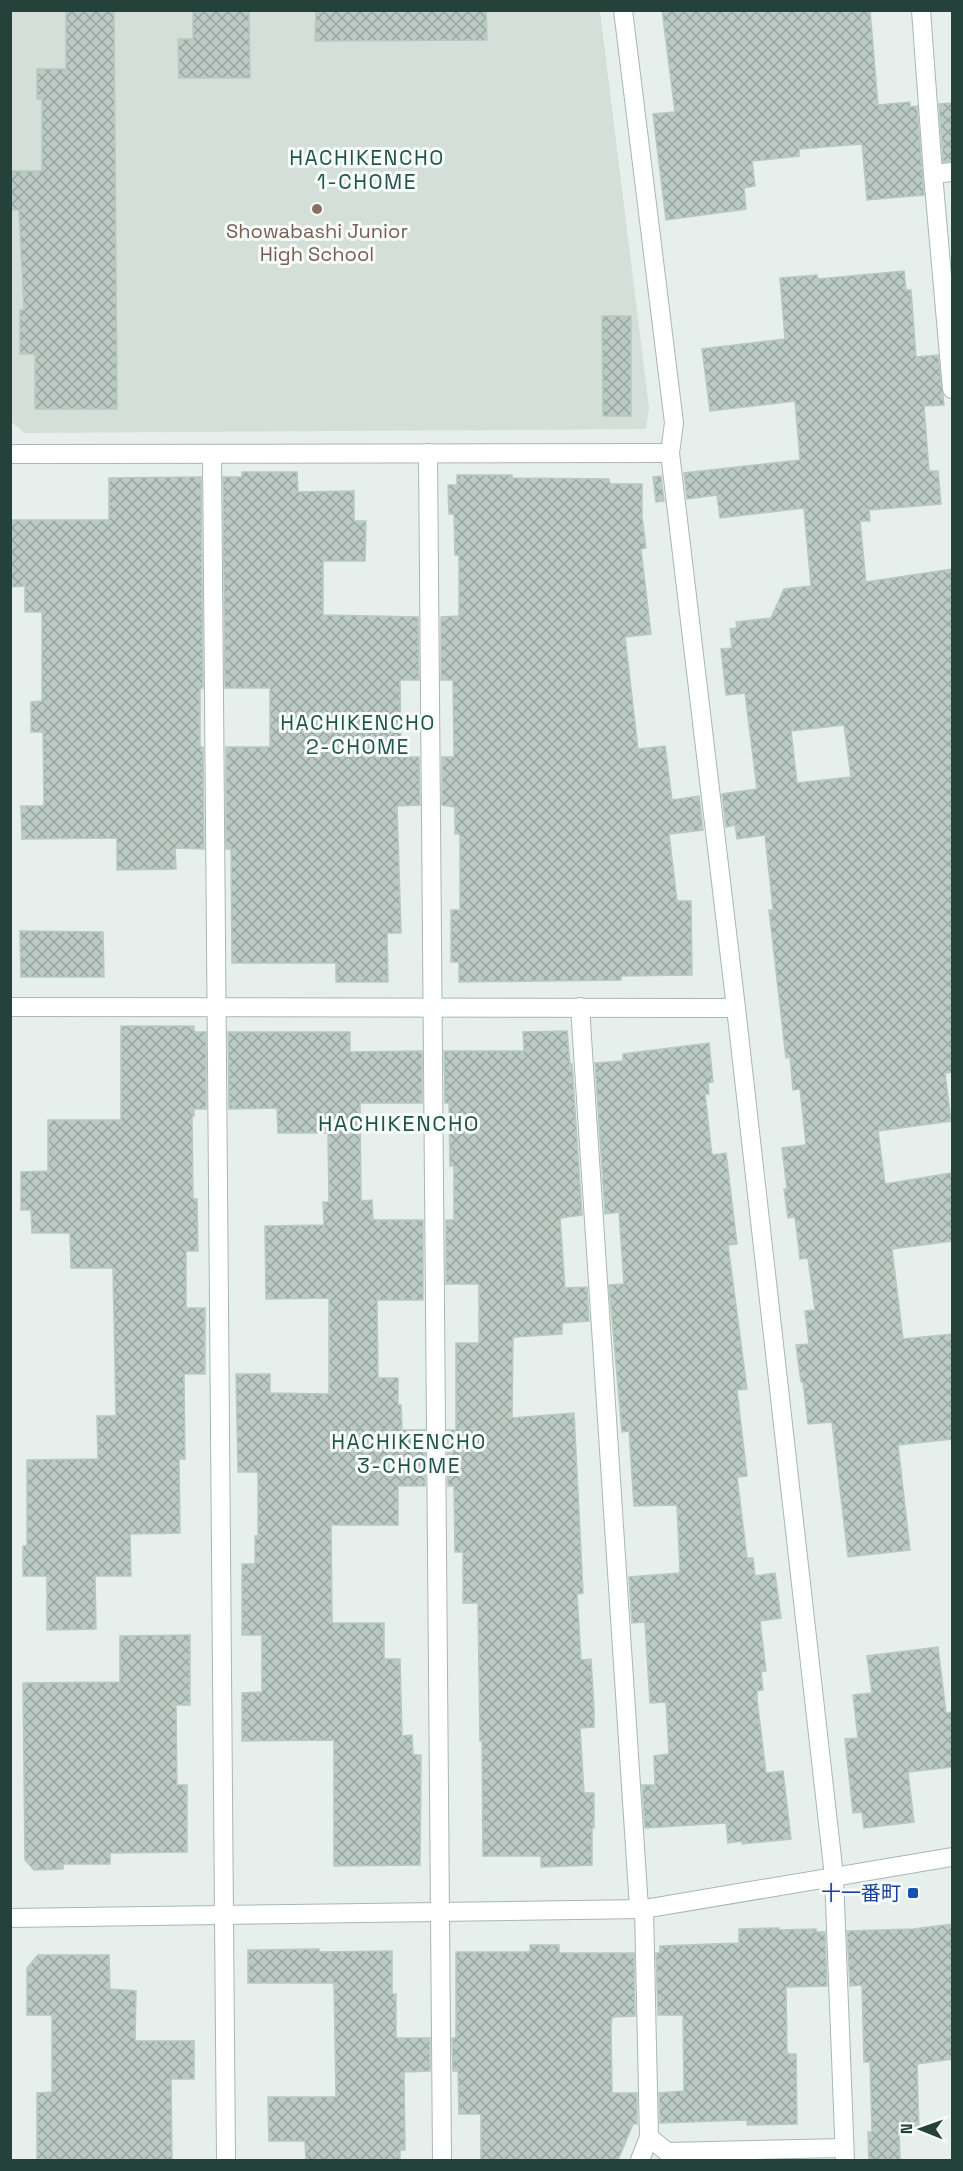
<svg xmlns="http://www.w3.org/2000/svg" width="963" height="2171" font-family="'Space Grotesk','Noto Sans JP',sans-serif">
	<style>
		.built { fill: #d4dfda }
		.building { fill: url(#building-cross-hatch); stroke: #b8c9c2; stroke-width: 1.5; fill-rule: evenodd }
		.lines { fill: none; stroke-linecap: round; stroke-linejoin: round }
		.minor-casing { stroke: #a8b8b2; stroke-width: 20 }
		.minor { stroke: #fff; stroke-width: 18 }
		.education-dot { fill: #8d6e63; stroke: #f7fbf9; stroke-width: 2 }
		.transit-dot { fill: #1a4fb4; stroke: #f7fbf9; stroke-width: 2 }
		.labels { text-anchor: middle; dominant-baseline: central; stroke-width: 6; stroke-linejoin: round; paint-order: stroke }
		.education-label { font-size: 20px; fill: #785e54; stroke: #f7fbf9 }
		.transit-label { font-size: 20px; fill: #164399; stroke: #f7fbf9; text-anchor: end }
		.neighbourhood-label { font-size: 21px; letter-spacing: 1.5px; fill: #1f5548; stroke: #f7fbf9 }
		.quarter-label { font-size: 22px; letter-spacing: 1.5px; fill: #1f5548; stroke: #f7fbf9 }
	</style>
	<defs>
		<pattern id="building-cross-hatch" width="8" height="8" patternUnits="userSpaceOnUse" patternTransform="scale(1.5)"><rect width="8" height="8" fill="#bbcac4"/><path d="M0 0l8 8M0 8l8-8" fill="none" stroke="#98a6a0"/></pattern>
	</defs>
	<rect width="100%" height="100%" fill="#e6efeb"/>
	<polygon class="built" points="11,11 600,11 649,408 646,429 25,433 11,422"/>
	<g class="building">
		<polygon points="66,10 114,10 117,409 35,409 35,354 20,354 20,310 24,310 19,210 10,210 10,171 42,171 42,99 37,99 37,69 66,69"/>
		<polygon points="193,10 249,10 250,78 179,78 178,39 193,39"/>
		<polygon points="316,10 486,10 487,40 315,41"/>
		<polygon points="662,10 870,10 878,105 910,102 910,107 917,106 924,195 867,200 862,144 799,149 799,156 752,161 755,186 744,188 746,209 666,220 653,114 675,112"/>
		<polygon points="952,103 952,161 943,162 939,104"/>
		<path d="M 904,271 L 906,290 L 911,290 L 916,357 L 938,355 L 944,405 L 924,406 L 929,471 L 938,471 L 941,504 L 869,510 L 870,521 L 860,521 L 866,582 L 952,569 L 952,1072 L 945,1073 L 951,1121 L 878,1131 L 885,1184 L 952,1173 L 952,1241 L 892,1249 L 903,1339 L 952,1334 L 952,1439 L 898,1445 L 910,1550 L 848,1557 L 832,1422 L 808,1424 L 803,1382 L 801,1382 L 796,1345 L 809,1344 L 805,1311 L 815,1310 L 808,1258 L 800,1259 L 795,1217 L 788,1218 L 784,1189 L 787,1189 L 782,1148 L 806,1145 L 800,1089 L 793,1090 L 790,1057 L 786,1058 L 769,910 L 773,910 L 765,835 L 737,839 L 735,825 L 726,827 L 722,794 L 757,789 L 745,693 L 726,695 L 721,649 L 732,648 L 730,629 L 737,628 L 736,622 L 771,618 L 784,589 L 811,586 L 804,508 L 720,518 L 717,495 L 687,499 L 684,473 L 800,460 L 795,401 L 710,411 L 702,349 L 785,339 L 780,278 L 817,275 L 818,279 ZM 844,725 L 851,777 L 797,783 L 791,731 Z"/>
		<polygon points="602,316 631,316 631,416 603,416"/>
		<polygon points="242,472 297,472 298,492 354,491 354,521 366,521 365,561 323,561 323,615 418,617 419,680 400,680 401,757 419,757 420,805 397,806 401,933 387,933 388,982 336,982 336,963 232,963 231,849 226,849 226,747 270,747 270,688 225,688 223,477 242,477"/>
		<polygon points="457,475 512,475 512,478 609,479 610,484 642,484 642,517 646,548 641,549 651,634 625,637 638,749 665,746 672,800 699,796 703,830 669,834 677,901 691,901 692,975 621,976 621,980 459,982 459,962 451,962 451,910 460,910 460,834 455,834 455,807 442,805 442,757 454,757 453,680 441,680 441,617 459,616 459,555 455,555 454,514 449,514 448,485 457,485"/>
		<polygon points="661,476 664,501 656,502 653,477"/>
		<polygon points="201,477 203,688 200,688 200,747 203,747 204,849 175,848 176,869 117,870 117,838 22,839 21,806 44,806 43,732 31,732 31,702 42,701 42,612 25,612 25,586 10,587 10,520 109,520 109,478"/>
		<polygon points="20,931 103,932 104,977 21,977"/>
		<polygon points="121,1026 194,1026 194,1032 206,1032 206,1109 194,1109 194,1116 192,1116 193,1199 197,1199 198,1251 186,1251 186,1308 205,1308 205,1374 184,1374 185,1459 179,1459 180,1533 130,1534 131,1576 95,1576 96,1629 47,1630 47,1576 23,1576 23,1546 27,1546 27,1460 98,1459 97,1416 116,1416 113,1268 71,1268 70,1233 32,1233 31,1210 21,1210 21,1172 48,1171 48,1120 121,1120"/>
		<polygon points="567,1031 570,1064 572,1064 582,1215 560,1218 565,1288 587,1287 589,1321 562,1323 562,1334 513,1337 512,1418 574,1413 583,1593 577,1594 581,1660 591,1659 594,1709 594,1727 580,1728 584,1793 594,1793 594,1828 592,1828 592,1865 541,1867 541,1856 483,1856 482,1741 480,1741 478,1603 463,1603 463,1552 455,1552 454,1486 448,1486 447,1430 456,1430 456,1343 479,1343 479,1284 446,1284 446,1220 454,1220 454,1166 450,1166 449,1103 445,1103 444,1051 524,1051 523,1032"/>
		<polygon points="228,1032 350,1032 350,1052 422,1051 422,1103 360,1103 361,1201 372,1200 373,1220 423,1220 423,1300 377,1300 378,1378 398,1378 398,1405 401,1405 402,1430 425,1430 425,1486 398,1486 398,1525 331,1525 332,1623 384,1623 384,1659 400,1659 402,1736 412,1735 413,1755 421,1755 420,1865 334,1866 334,1740 242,1741 242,1693 262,1692 262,1635 242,1635 242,1564 255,1564 255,1536 258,1536 258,1472 238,1472 236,1374 270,1374 270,1393 329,1394 329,1298 266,1299 265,1226 324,1225 323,1202 329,1202 328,1133 278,1133 277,1108 229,1109"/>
		<polygon points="709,1043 713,1082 708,1083 709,1094 705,1094 712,1155 726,1153 737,1244 728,1245 747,1389 737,1390 747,1476 737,1477 747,1558 753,1558 755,1576 775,1573 781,1618 760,1621 766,1671 761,1672 763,1690 757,1691 757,1699 766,1773 783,1771 791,1839 742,1844 742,1841 728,1843 726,1823 645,1828 642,1785 655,1785 654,1756 669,1754 666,1702 650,1703 645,1622 632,1623 629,1577 680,1573 677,1505 634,1506 629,1431 622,1432 609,1285 624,1284 619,1212 605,1214 595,1063 623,1061 623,1054"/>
		<polygon points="190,1635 190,1705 176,1705 177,1785 187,1785 187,1852 110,1853 110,1864 63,1864 63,1869 34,1870 25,1860 23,1683 120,1682 120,1636"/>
		<polygon points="938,1647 946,1713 952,1712 952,1767 908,1772 914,1822 864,1828 862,1812 853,1813 845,1739 858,1738 853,1695 872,1693 867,1656"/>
		<polygon points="952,1924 952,2059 917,2064 919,2130 899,2130 900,2160 869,2160 868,2132 872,2132 870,2062 864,2062 862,1985 850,1986 847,1931 914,1929"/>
		<polygon points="779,1928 779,1930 816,1929 816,1932 825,1932 827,1986 786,1987 787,2054 796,2054 797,2124 747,2125 747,2120 660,2123 659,2093 684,2091 683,2015 658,2015 656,1953 660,1953 660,1946 739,1943 739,1929"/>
		<polygon points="530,1945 559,1945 559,1953 634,1953 635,2016 612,2017 611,2026 612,2093 637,2093 637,2124 633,2124 618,2160 481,2160 481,2114 459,2114 458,2071 453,2071 452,2038 456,2038 456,1952 530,1952"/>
		<polygon points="319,1949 319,1952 392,1951 392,1994 396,1994 396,2038 430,2038 430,2071 404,2072 405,2150 400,2150 400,2160 306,2160 305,2141 269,2141 268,2097 336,2097 334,1983 248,1983 248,1950"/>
		<polygon points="38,1955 109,1955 110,1989 136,1991 135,2041 194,2041 194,2079 171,2079 172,2160 37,2160 37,2093 52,2092 52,2015 27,2015 27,1968"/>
	</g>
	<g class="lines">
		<defs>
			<g id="minor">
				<polyline points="623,10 674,423 670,453 736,1008 834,1876 845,2160"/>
				<polyline points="921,10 933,174 952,389"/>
				<polyline points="933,174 952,172"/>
				<polyline points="428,453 442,2160"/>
				<polyline points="10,454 670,453"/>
				<polyline points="212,454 226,2160"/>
				<polyline points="10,1007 736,1008"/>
				<polyline points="580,1007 639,1908"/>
				<polyline points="10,1918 644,1909 952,1857"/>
				<polyline points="649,2137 667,2152 844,2148"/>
				<polyline points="640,2160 649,2137 644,1909"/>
			</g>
		</defs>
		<use href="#minor" class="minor-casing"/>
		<use href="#minor" class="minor"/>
	</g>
	<circle class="education-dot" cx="317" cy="209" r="6"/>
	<rect class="transit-dot" x="907" y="1887" width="12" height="12" rx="3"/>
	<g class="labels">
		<g class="education-label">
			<text x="317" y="231">Showabashi Junior<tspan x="317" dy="23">High School</tspan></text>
		</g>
		<g class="transit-label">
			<text x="901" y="1893">十一番町</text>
		</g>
		<g class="neighbourhood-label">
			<text x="367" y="157">HACHIKENCHO<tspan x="367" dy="24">1-CHOME</tspan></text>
			<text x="358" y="722">HACHIKENCHO<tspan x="358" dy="24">2-CHOME</tspan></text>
			<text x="409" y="1441">HACHIKENCHO<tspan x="409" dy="24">3-CHOME</tspan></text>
		</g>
		<g class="quarter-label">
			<text x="399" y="1123">HACHIKENCHO</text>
		</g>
	</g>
	<rect width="963" height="2171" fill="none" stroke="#24423a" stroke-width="24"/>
	<g transform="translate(921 2129) rotate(271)" stroke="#f7fbf9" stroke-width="4.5" paint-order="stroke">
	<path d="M0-4.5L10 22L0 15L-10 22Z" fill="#24423a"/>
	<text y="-9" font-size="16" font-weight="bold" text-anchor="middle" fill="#24423a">N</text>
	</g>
</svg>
